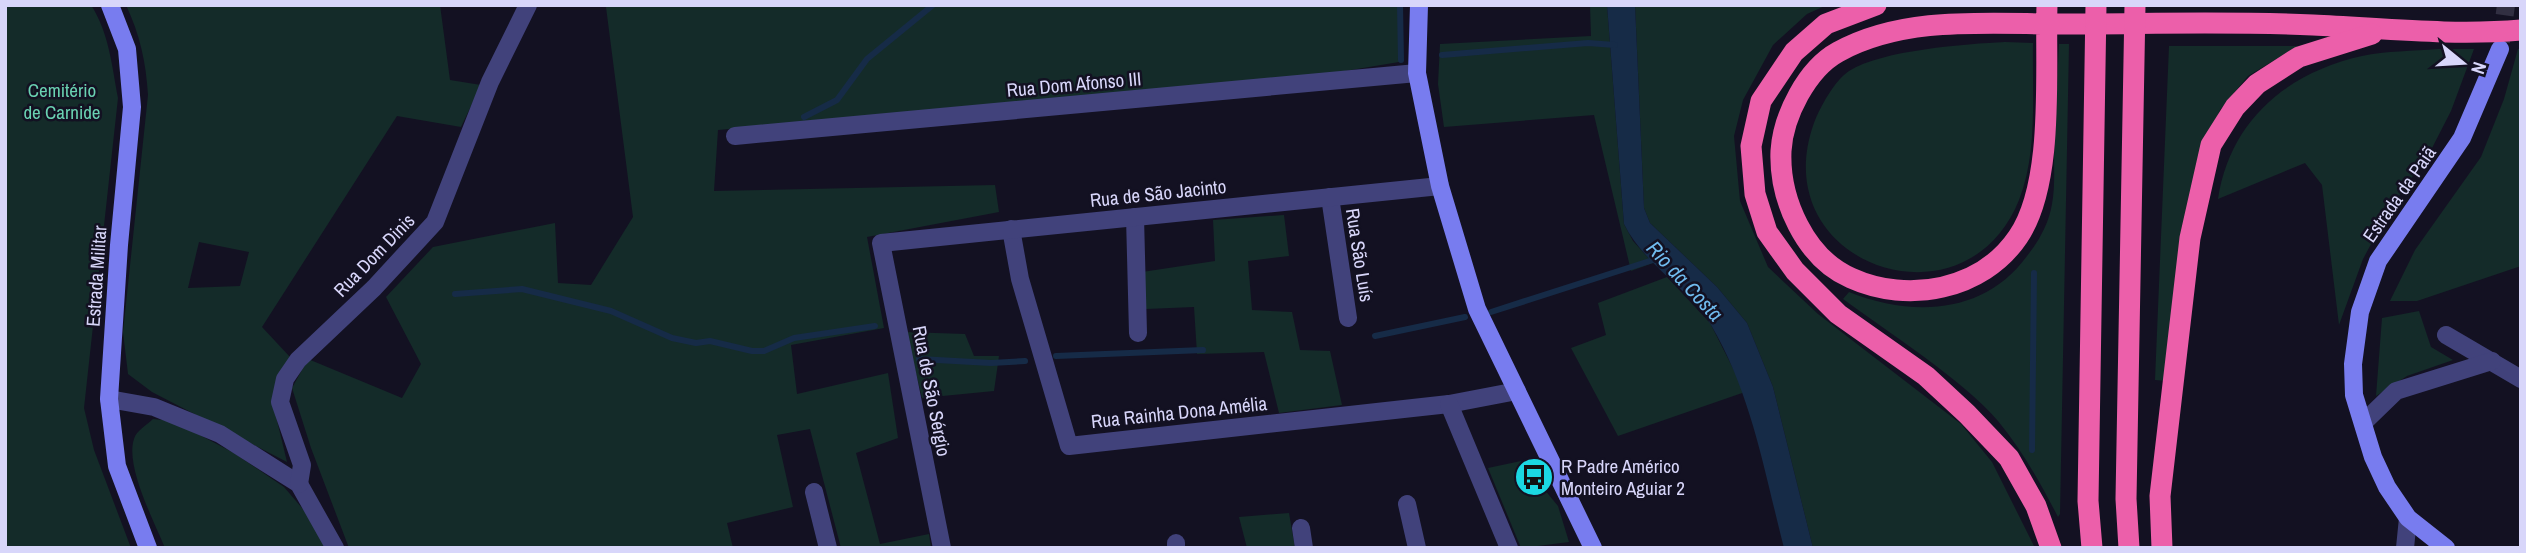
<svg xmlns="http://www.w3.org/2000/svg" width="2526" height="553" font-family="'Archivo Narrow',sans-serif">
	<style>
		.green { fill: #142b29; fill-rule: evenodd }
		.water { fill: #162b47 }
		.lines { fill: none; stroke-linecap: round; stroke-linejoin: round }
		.stream { stroke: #162b47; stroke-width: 6 }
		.secondary-tunnel { stroke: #312f42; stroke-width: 18; stroke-dasharray: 18 9; stroke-linecap: butt }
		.street { stroke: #41427b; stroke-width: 18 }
		.secondary { stroke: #787cef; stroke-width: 18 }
		.highway { stroke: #ec5faa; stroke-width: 21 }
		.labels { text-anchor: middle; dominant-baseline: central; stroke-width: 5; stroke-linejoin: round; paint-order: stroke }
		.street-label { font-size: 19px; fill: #d8d6fa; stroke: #131122 }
		.park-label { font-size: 19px; fill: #6ad2b2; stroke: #131122 }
		.poi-label { font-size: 19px; fill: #d8d6fa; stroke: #131122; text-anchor: start }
		.water-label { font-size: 21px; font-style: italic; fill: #70bbee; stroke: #131122 }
	</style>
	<rect width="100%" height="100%" fill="#131122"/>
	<g class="green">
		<path d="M 5,5 L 91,5 C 109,33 112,66 118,98 L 84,408 L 94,450 L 131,548 L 5,548 Z"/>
		<path d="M 126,5 L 440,5 L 450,80 L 481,85 L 461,127 L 397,116 L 262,327 L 290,357 L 274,408 L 287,462 L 152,392 L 128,374 L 123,332 L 148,95 C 146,62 140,35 126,5 ZM 199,242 L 249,252 L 240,286 L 188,288 Z"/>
		<polygon points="593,5 1401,5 1399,62 1315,76 718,130 714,191 995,185 999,212 867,237 884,328 791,345 797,394 888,373 898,438 856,453 880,544 929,534 931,548 841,548 810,429 777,435 793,507 727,523 733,548 349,548 311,448 292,388 308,359 402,398 421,364 386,297 433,247 555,223 558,283 591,285 633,217 606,7"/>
		<polygon points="1590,5 1607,5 1624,224 1633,241 1653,263 1631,271 1594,115 1444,127 1438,84 1440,44 1591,36"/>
		<polygon points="1635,5 1827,5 1807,14 1773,45 1743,100 1734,136 1740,201 1768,267 1818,314 1961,424 1992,462 2035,548 1813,548 1773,387 1747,323 1717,287 1650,223 1644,208"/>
		<path d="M 2005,42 L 2033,43 C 2032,94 2038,152 2019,200 C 1965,335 1763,264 1814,123 C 1820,107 1835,80 1849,71 C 1882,50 1966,44 2005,42 Z"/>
		<path d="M 2059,44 L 2069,44 L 2060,514 L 2058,517 C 2041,484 2022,450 1998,421 C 1962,379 1889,333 1843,299 L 1849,292 C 1912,317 1984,315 2027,256 C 2039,241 2049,223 2052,204 C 2055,188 2054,171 2054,156 C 2056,118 2057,81 2059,44 Z"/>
		<polygon points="2169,46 2298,46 2248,76 2220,110 2199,162 2167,381 2155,380"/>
		<path d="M 2438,49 L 2474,49 L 2451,111 L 2431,150 L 2390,209 L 2363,259 L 2339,325 L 2322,185 L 2305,163 L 2218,199 C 2230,121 2286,73 2362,56 C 2386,51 2413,51 2438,49 Z"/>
		<polygon points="2518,49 2521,49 2521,266 2417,301 2390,301 2415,250 2481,157 2504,99"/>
		<polygon points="1284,215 1289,256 1248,261 1252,310 1292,312 1300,350 1330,351 1342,405 1279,413 1264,352 1197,354 1194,307 1146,309 1142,272 1215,261 1213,220"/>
		<polygon points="1667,277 1710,323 1745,392 1618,436 1571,348 1606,335 1598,303"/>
		<polygon points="2419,311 2431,347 2453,360 2407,376 2376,396 2382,318"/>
		<polygon points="906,332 965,334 974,356 999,356 994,391 922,398"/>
		<path d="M 153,419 L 173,421 L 234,453 L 284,487 L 308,515 L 325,548 L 165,548 C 154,521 125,466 134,439 C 136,431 147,425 153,419 Z"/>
		<polygon points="1521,461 1558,506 1569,542 1521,548 1488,468"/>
		<polygon points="1289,513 1295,548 1247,548 1239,517"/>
	</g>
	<path class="water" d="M 1607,5 L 1635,5 L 1644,208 L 1650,223 L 1717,287 L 1747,323 L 1773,387 L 1813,548 L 1784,548 C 1764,471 1752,395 1711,325 C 1689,288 1644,265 1624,224 Z"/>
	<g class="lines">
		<g class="stream">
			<polyline points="1400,5 1401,60"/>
			<polyline points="1442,55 1588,43 1615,45"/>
			<polyline points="804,117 837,100 867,59 933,5"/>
			<polyline points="455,294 522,289 611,311 672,338 696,343 710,341 752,351 764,351 794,338 875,326"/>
			<polyline points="1491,312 1656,259"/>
			<polyline points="1375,336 1465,317"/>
			<polyline points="1056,356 1203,350"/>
			<polyline points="919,359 991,363 1025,361"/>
			<polyline points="2032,450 2034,273"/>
		</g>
		<polyline class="secondary-tunnel" points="2501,42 2506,5"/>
		<g class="street">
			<polyline points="735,136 1417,73"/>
			<polyline points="1330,197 1348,318"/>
			<polyline points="1135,217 1138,333"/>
			<polyline points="1011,229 1020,279 1069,446 1449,404 1517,391"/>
			<polyline points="2446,335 2521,379"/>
			<polyline points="109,399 154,407 220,434 299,484 335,548"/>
			<polyline points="1449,404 1509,548"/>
			<polyline points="2363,423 2396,391 2492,361"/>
			<polyline points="299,484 302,465 280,402 285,379 298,360 374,288 435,222 490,82 528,5"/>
			<polyline points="814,492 828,548"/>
			<polyline points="1407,504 1417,548"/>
			<polyline points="1301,528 1304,548"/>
			<polyline points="1176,543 1176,548"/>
			<polyline points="942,548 881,243 1440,186"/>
			<polyline points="2405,548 2408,518"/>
		</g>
		<g class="secondary">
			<polyline points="110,5 127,49 132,107 119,245 109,399 117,466 148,548"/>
			<polyline points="1419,5 1417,73 1440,186 1477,309 1593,548"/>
			<polyline points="2446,548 2408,518 2387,487 2373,457 2354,395 2353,364 2360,312 2378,261 2462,138 2500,49"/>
		</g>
		<g class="highway">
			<polyline points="1876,5 1826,24 1794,52 1761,101 1751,146 1755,194 1767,232 1795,271 1838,314 1926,376 1967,414 2009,458 2036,506 2051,548"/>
			<path d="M 2047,5 C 2045,70 2055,183 2018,237 C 1982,290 1908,304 1851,278 C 1805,258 1779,199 1781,151 C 1783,116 1807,69 1838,52 C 1905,15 1989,24 2063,24 C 2146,24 2230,21 2313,25 C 2382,28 2451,36 2521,30"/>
			<polyline points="2092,548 2088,501 2096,5"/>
			<polyline points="2129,548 2126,499 2135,5"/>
			<polyline points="2162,548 2160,496 2190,238 2211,145 2235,107 2257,84 2299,57 2372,34"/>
		</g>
	</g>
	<defs>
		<symbol id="bus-disc" viewBox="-11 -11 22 22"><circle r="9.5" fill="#1bd8e2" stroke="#131122"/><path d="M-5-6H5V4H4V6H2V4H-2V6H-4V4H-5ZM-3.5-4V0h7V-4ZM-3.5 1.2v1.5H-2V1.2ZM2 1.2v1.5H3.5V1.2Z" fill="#111"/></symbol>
	</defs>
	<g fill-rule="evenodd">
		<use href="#bus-disc" x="1512" y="455" width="44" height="44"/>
	</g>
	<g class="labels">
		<g class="street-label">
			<text transform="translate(1074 84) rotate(-5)">Rua Dom Afonso III</text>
			<text transform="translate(1158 193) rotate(-6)">Rua de São Jacinto</text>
			<text transform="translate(2399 194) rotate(-55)">Estrada da Paiã</text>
			<text transform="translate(374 255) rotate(-46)">Rua Dom Dinis</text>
			<text transform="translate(1360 255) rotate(81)">Rua São Luís</text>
			<text transform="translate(96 276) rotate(-86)">Estrada Militar</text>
			<text transform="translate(932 391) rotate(79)">Rua de São Sérgio</text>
			<text transform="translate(1179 412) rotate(-6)">Rua Rainha Dona Amélia</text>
		</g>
		<g class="park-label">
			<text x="62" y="90">Cemitério<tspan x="62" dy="22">de Carnide</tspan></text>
		</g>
		<g class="poi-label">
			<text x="1561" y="466">R Padre Américo<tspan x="1561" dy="22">Monteiro Aguiar 2</tspan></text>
		</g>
		<g class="water-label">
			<text transform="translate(1685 281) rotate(47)">Rio da Costa</text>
		</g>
	</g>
	<rect width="2526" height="553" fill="none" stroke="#d8d6fa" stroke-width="14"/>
	<g transform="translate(2463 63) rotate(108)" stroke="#131122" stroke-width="5" paint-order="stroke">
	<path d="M0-5L12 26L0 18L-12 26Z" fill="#d8d6fa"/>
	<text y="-10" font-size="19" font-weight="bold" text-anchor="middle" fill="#d8d6fa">N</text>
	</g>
</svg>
